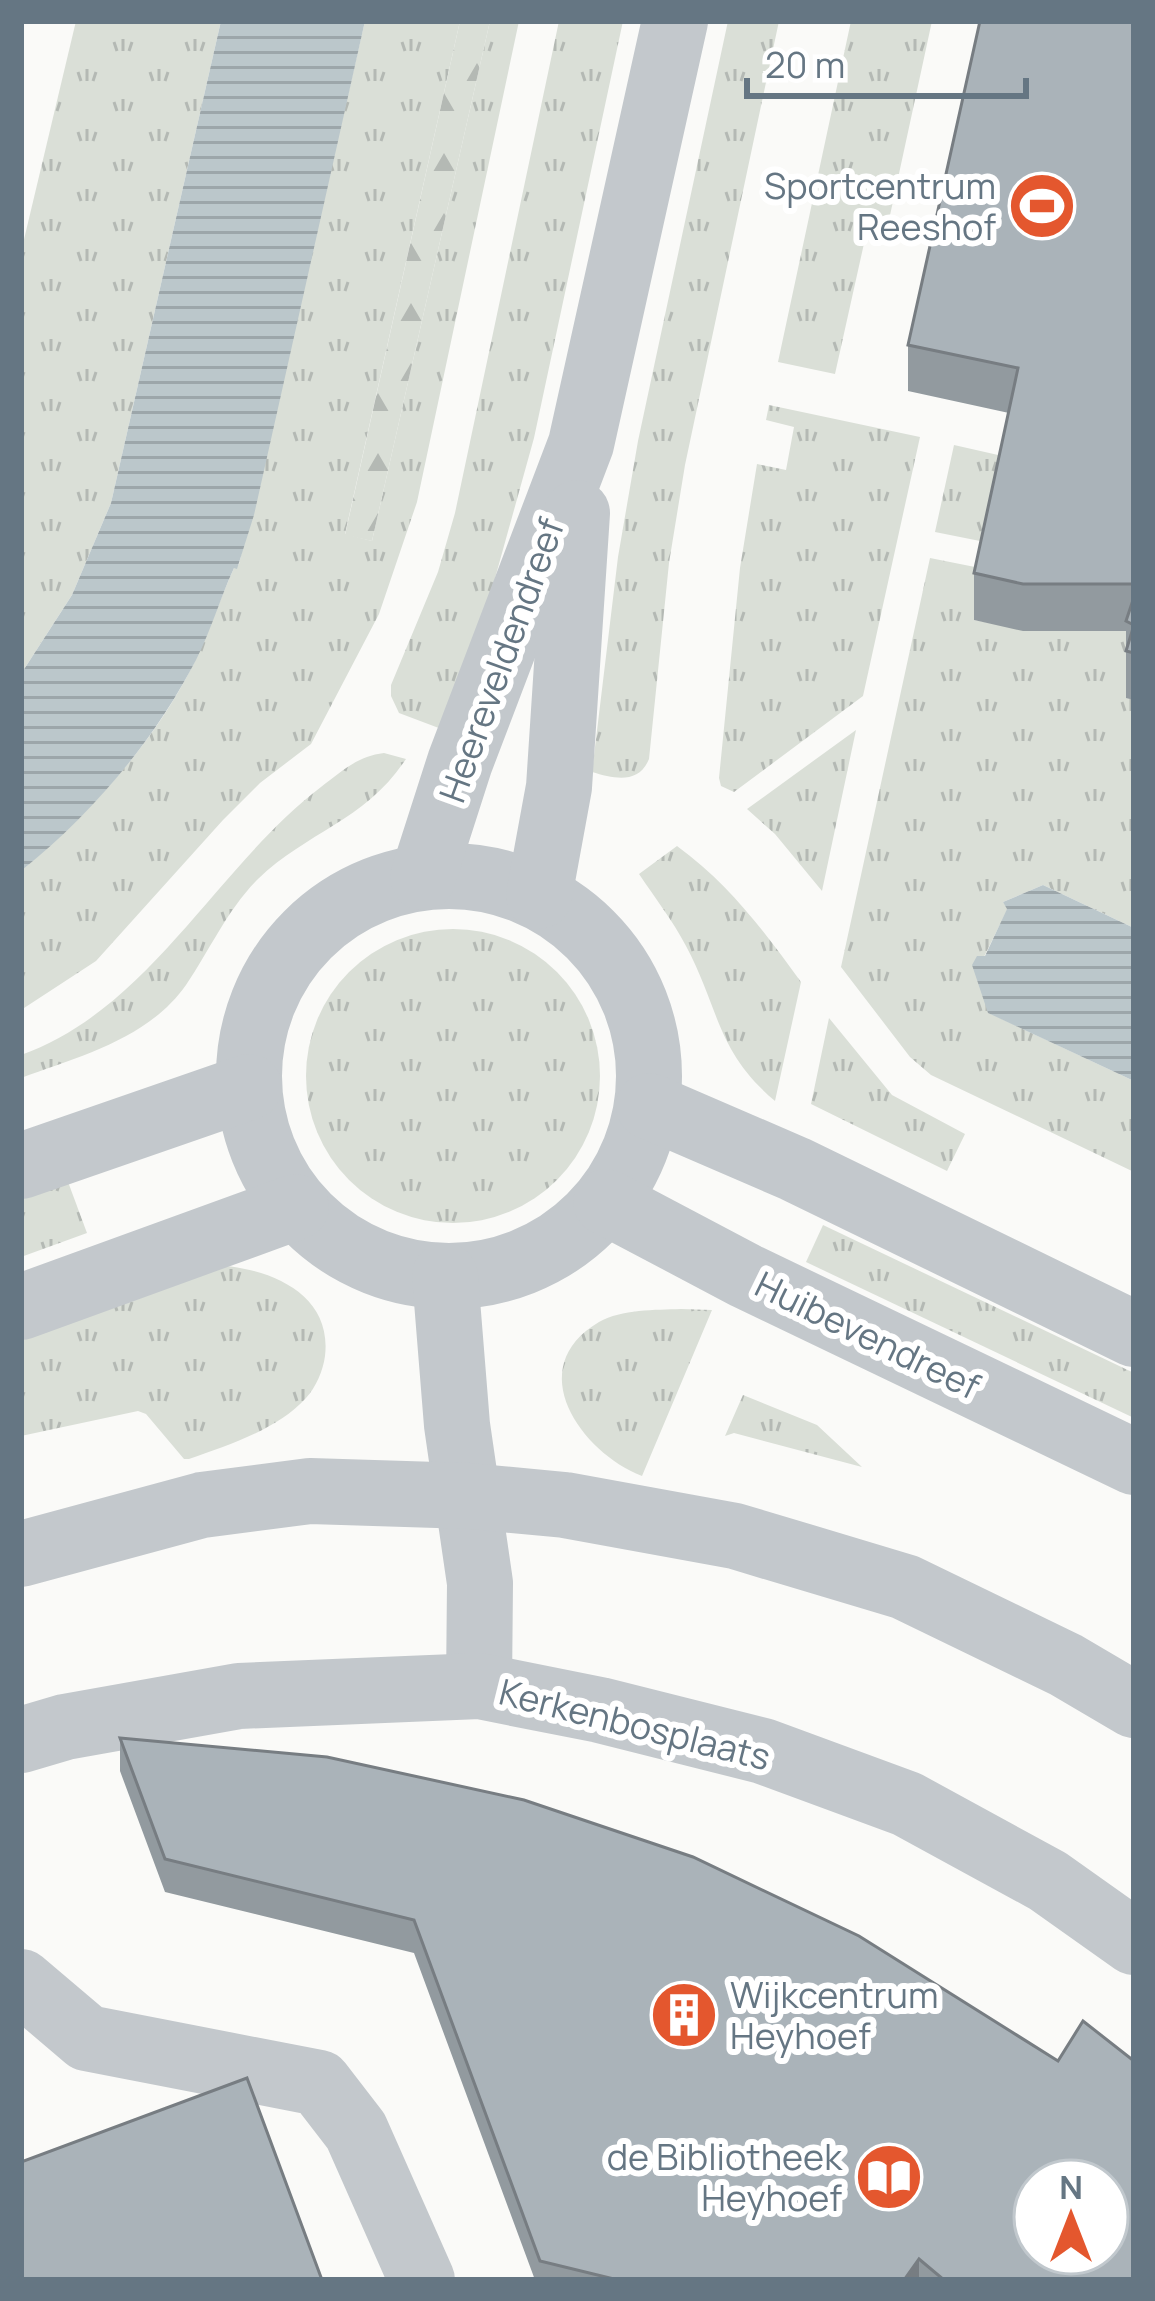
<svg xmlns="http://www.w3.org/2000/svg" width="1155" height="2301" font-family="Manrope,sans-serif">
	<style>
		.grass { fill: url(#grass-tufts) }
		.forest { fill: url(#forest-firs) }
		.water { fill: url(#water-rules) }
		.lines { fill: none; stroke-linecap: round; stroke-linejoin: round }
		.minor { stroke: #c3c8cc; stroke-width: 66 }
		.wall { fill: #929a9f }
		.shaded-wall { fill: #777d82 }
		.building { fill: #aab3b9; stroke: #777d82; stroke-width: 3; fill-rule: evenodd }
		.labels { text-anchor: middle; dominant-baseline: central; stroke-width: 12; stroke-linejoin: round; paint-order: stroke }
		.poi-label { font-size: 36px; fill: #657683; stroke: #fff; text-anchor: end }
		.street-label { font-size: 36px; fill: #657683; stroke: #fff }
	</style>
	<defs>
		<pattern id="grass-tufts" width="24" height="20" patternUnits="userSpaceOnUse" patternTransform="scale(3)"><rect width="24" height="20" fill="#dadfd7"/><path d="M3 7l-1-3M5 7V3M7 7l1-3M15 17l-1-3M17 17v-4M19 17l1-3" fill="none" stroke="#b4b9b4"/></pattern>
		<pattern id="forest-firs" width="22" height="20" patternUnits="userSpaceOnUse" patternTransform="scale(3)"><rect width="22" height="20" fill="#dadfd7"/><path d="M5 1l3.5 6h-7zM16 11l3.5 6h-7z" fill="#b4b9b4"/></pattern>
		<pattern id="water-rules" width="6" height="5" patternUnits="userSpaceOnUse" patternTransform="scale(3)"><rect width="6" height="5" fill="#bbc7cb"/><path d="M0 2.5h6" fill="none" stroke="#9ca6aa"/></pattern>
	</defs>
	<rect width="100%" height="100%" fill="#fafaf8"/>
	<g class="grass">
		<polygon points="76,21 221,21 111,503 72,595 21,674 21,252"/>
		<path d="M 365,21 L 460,21 L 345,534 L 372,541 L 490,21 L 519,21 L 417,502 L 379,614 L 311,744 L 260,783 L 223,820 L 96,961 L 21,1010 L 21,871 C 90,812 153,745 194,663 C 209,632 220,599 234,568 L 239,564 Z"/>
		<polygon points="559,21 623,21 534,438 452,733 399,713 391,696 391,685 438,572 455,513"/>
		<path d="M 728,21 L 779,21 L 685,465 L 669,563 L 649,759 C 639,784 615,779 592,772 L 618,557 L 638,441 Z"/>
		<polygon points="851,21 932,21 884,243 865,239 835,374 778,362"/>
		<polygon points="769,405 920,437 863,696 734,792 721,786 719,778 740,568 757,464 786,470 794,427 766,420"/>
		<polygon points="954,445 1056,468 1134,643 1126,697 1134,700 1134,928 1043,885 1003,902 1008,908 983,959 989,1013 1134,1081 1134,1172 931,1075 910,1057 841,967 930,558 985,569 974,620 1029,630 990,543 935,532"/>
		<polygon points="856,730 822,891 775,834 747,809"/>
		<path d="M 384,753 L 406,759 C 365,821 308,831 258,879 C 227,910 210,950 186,985 C 148,1039 80,1056 21,1078 L 21,1055 C 150,1009 216,867 321,787 C 341,772 357,756 384,753 Z"/>
		<path d="M 677,846 C 729,884 764,931 801,982 L 775,1101 C 716,1051 720,1010 686,946 C 673,921 655,898 639,874 Z"/>
		<circle cx="453" cy="1076" r="147"/>
		<polygon points="829,1018 892,1095 965,1134 947,1171 811,1104"/>
		<polygon points="61,1163 87,1233 21,1257 21,1178"/>
		<polygon points="823,1225 1134,1373 1134,1418 806,1262"/>
		<path d="M 207,1265 C 260,1265 333,1289 325,1356 C 323,1371 316,1387 306,1398 C 277,1430 228,1445 189,1459 L 184,1459 L 146,1414 L 138,1411 L 21,1436 L 21,1325 Z"/>
		<path d="M 681,1309 L 712,1310 L 642,1476 C 581,1452 521,1368 599,1322 C 622,1309 655,1310 681,1309 Z"/>
		<polygon points="743,1395 817,1425 862,1467 734,1433 725,1436"/>
	</g>
	<polygon class="forest" points="460,21 490,21 372,541 345,535"/>
	<g class="water">
		<path d="M 221,21 L 365,21 L 254,515 L 237,569 L 234,568 C 219,601 212,628 196,660 C 154,741 92,814 21,871 L 21,674 L 72,595 L 111,503 Z"/>
		<polygon points="1043,885 1134,928 1134,1081 988,1013 972,965 977,956 985,956 1007,909 1003,902"/>
	</g>
	<g class="lines">
		<g class="minor">
			<circle cx="449" cy="1076" r="200"/>
			<polyline points="423,877 460,762 581,444 675,21"/>
			<polyline points="539,896 559,787 577,513"/>
			<polyline points="649,1106 795,1169 1134,1334"/>
			<polyline points="21,1166 249,1087"/>
			<polyline points="606,1202 746,1276 1134,1462"/>
			<polyline points="445,1276 457,1425 480,1583 479,1686"/>
			<polyline points="21,1307 296,1207"/>
			<polyline points="21,1554 202,1505 310,1491 469,1496 565,1505 735,1536 905,1587 1066,1665 1134,1705"/>
			<polyline points="21,1740 65,1727 239,1696 479,1686 600,1710 763,1751 907,1804 1048,1881 1134,1942"/>
			<polyline points="21,1982 87,2038 319,2083 356,2131 422,2280"/>
		</g>
	</g>
	<g class="wall">
		<polygon points="1134,21 1134,700 1126,698 1126,631 1023,631 974,620 974,573 1009,413 908,391 908,345"/>
		<polygon points="120,1738 1058,2061 1134,2280 535,2280 414,1953 165,1892 120,1771"/>
	</g>
	<polygon class="shaded-wall" points="919,2259 919,2280 904,2280"/>
	<g class="building">
		<polygon points="980,21 1134,21 1134,584 1023,584 974,573 1018,368 908,345"/>
		<polygon points="1134,597 1134,625 1126,621"/>
		<polygon points="1134,625 1134,653 1126,651"/>
		<path d="M 120,1738 L 327,1757 L 524,1800 L 693,1857 L 859,1936 L 1058,2061 L 1083,2021 L 1134,2061 L 1134,2280 L 944,2280 L 919,2259 L 904,2280 L 618,2280 L 540,2261 L 414,1920 L 165,1859 ZM 1035,2181 L 1107,2181 L 1107,2253 L 1035,2253 Z"/>
		<polygon points="247,2078 322,2280 21,2280 21,2162"/>
	</g>
	<defs>
		<symbol id="stadium-disc" viewBox="-11 -11 22 22"><circle r="9.5" fill="#e4572e" stroke="#fff"/><path d="M0-5a6.5 5 0 1 0 0 10a6.5 5 0 1 0 0-10ZM-3.5-1.8h7v3.6h-7Z" fill="#fff"/></symbol>
		<symbol id="building-disc" viewBox="-11 -11 22 22"><circle r="9.5" fill="#e4572e" stroke="#fff"/><path d="M-4-6H4V6H1V3H-1V6H-4ZM-2.5-4.3h1.7v1.8h-1.7ZM.8-4.3h1.7v1.8H.8ZM-2.5-1h1.7V.8h-1.7ZM.8-1h1.7V.8H.8Z" fill="#fff"/></symbol>
		<symbol id="library-disc" viewBox="-11 -11 22 22"><circle r="9.5" fill="#e4572e" stroke="#fff"/><path d="M-6-4Q-3-5.5-.7-3.5V5Q-3 3-6 4ZM6-4Q3-5.5 .7-3.5V5Q3 3 6 4Z" fill="#fff"/></symbol>
	</defs>
	<g fill-rule="evenodd">
		<use href="#stadium-disc" x="1004" y="168" width="76" height="76"/>
		<use href="#building-disc" x="646" y="1977" width="76" height="76"/>
		<use href="#library-disc" x="851" y="2139" width="76" height="76"/>
	</g>
	<g class="labels">
		<g class="poi-label">
			<text x="996" y="185">Sportcentrum<tspan x="996" dy="41">Reeshof</tspan></text>
			<text x="730" y="1994" text-anchor="start">Wijkcentrum<tspan x="730" dy="41">Heyhoef</tspan></text>
			<text x="842" y="2156">de Bibliotheek<tspan x="842" dy="41">Heyhoef</tspan></text>
		</g>
		<g class="street-label">
			<text transform="translate(501 660) rotate(-70)">Heereveldendreef</text>
			<text transform="translate(868 1335) rotate(26)">Huibevendreef</text>
			<text transform="translate(635 1724) rotate(14)">Kerkenbosplaats</text>
		</g>
	</g>
	<rect width="1155" height="2301" fill="none" stroke="#657683" stroke-width="48"/>
	<g transform="translate(1071 2217)"><circle r="57" fill="#ffffff" stroke="#c1c8cd" stroke-width="3"/>
	<path d="M0-9L21 45L0 30L-21 45Z" fill="#e4572e"/>
	<text y="-18" font-size="33" font-weight="bold" text-anchor="middle" fill="#657683">N</text>
	</g>
	<path d="M747 78v18h279v-18" fill="none" stroke="#657683" stroke-width="6"/>
	<text x="765" y="78" font-size="36" fill="#657683" stroke="#ffffff" stroke-width="9" paint-order="stroke">20 m</text>
</svg>
